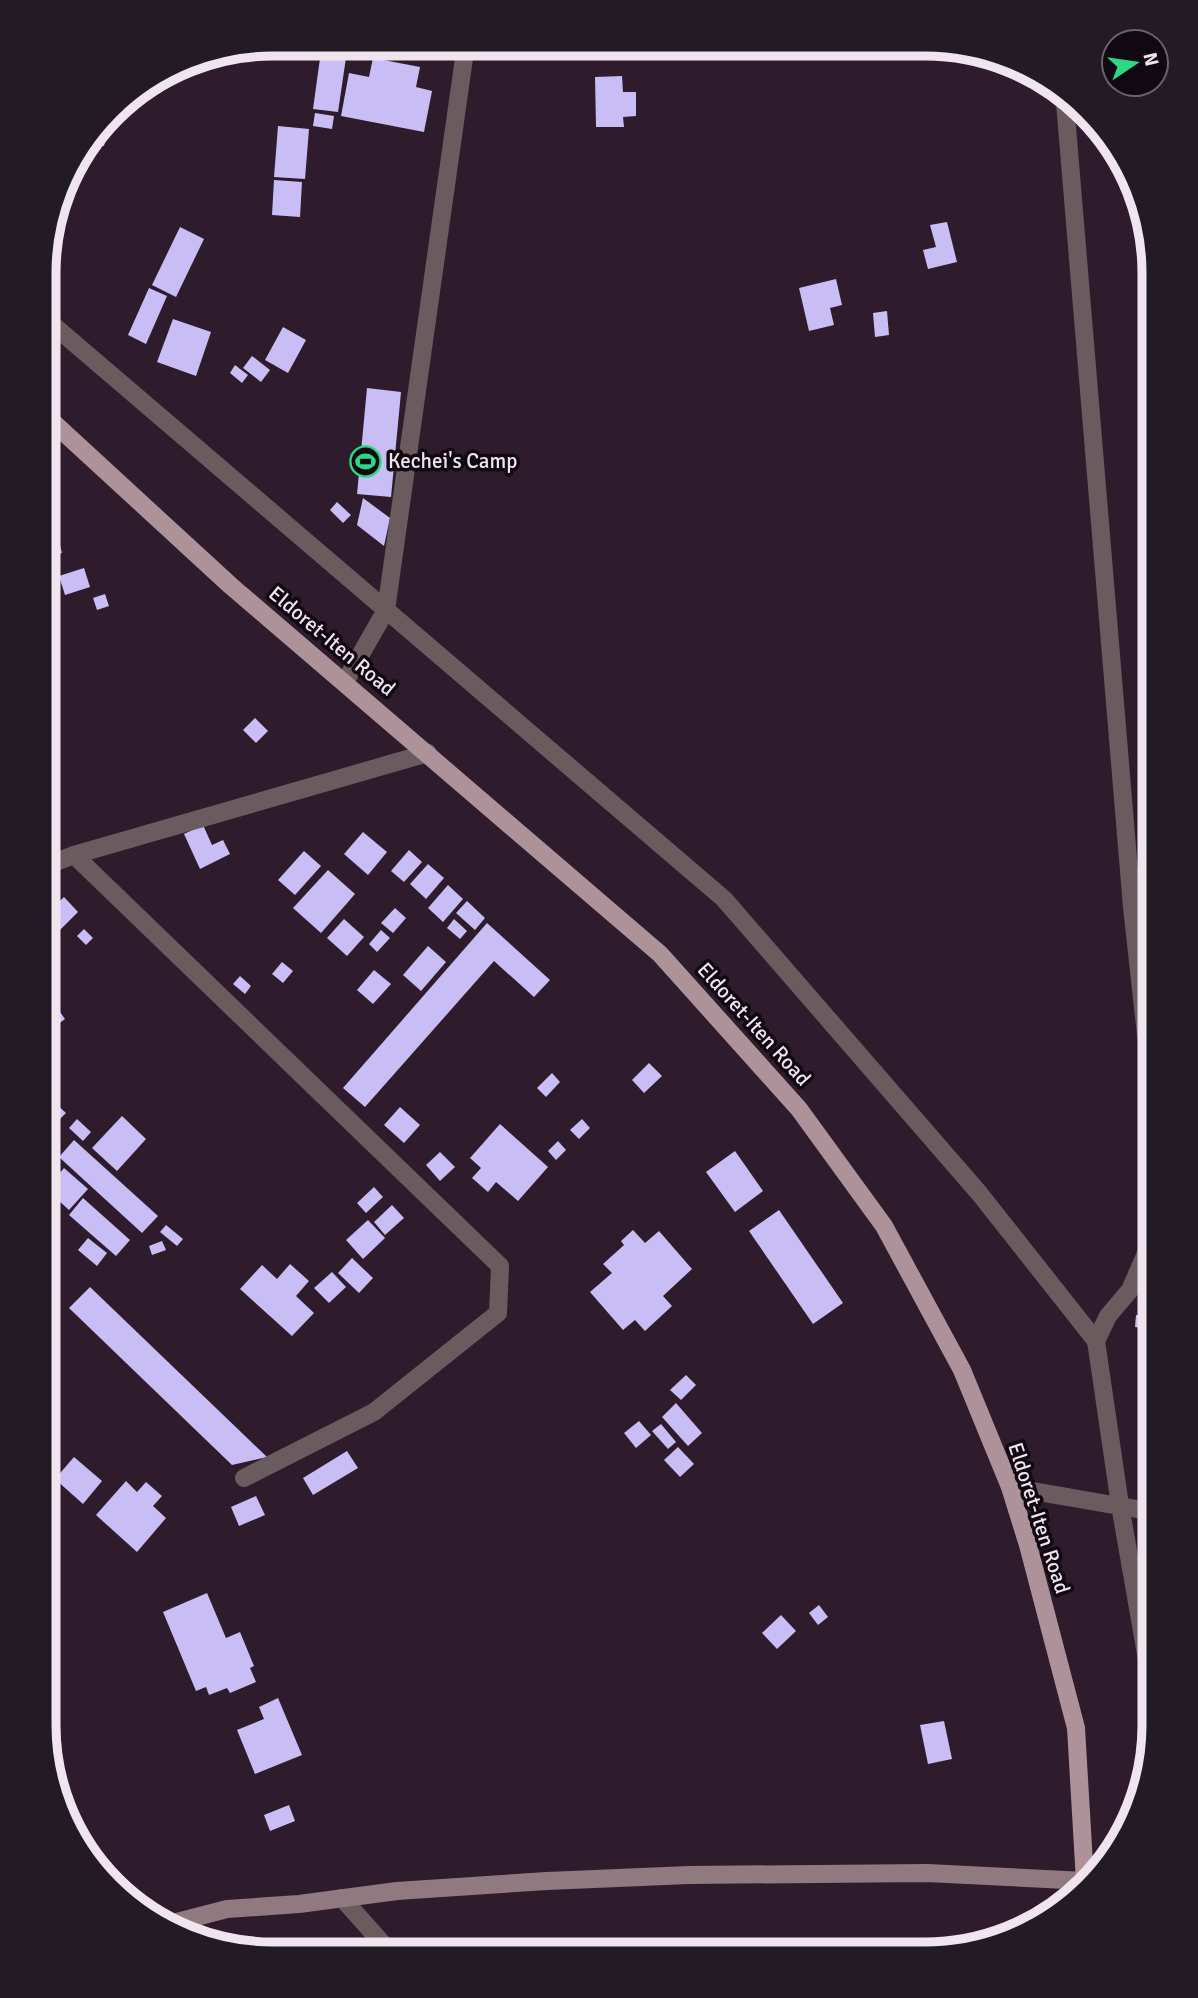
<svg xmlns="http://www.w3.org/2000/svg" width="1198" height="1998" font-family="Signika,sans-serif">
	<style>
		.building { fill: #c8bef5 }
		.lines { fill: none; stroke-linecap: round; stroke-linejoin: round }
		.lane { stroke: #695b5e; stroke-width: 18 }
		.street { stroke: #695b5e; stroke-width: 18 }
		.secondary { stroke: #907a7f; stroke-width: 18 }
		.primary { stroke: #ae9299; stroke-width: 18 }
		.labels { text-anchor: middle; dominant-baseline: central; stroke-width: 7; stroke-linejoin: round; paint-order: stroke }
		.poi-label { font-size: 21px; fill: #f0e4ef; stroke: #110911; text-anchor: start }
		.street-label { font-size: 21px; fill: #f0e4ef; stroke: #110911 }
		.rim { fill: none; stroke: #f0e4ef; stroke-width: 9 }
	</style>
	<rect width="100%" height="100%" fill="#2e1c2d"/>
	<g class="building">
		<polygon points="322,44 348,44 338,112 313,109"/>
		<polygon points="373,58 420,67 416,87 432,91 424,132 341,116 349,73 369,77"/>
		<polygon points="622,76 623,92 636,92 636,116 623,117 624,127 596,127 595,77"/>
		<polygon points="315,113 334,116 332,129 313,126"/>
		<polygon points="111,115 104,146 89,143"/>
		<polygon points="278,126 309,129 305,179 274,177"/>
		<polygon points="274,180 302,182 300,217 272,215"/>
		<polygon points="947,222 957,262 928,269 923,250 936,247 930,225"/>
		<polygon points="180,227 204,239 176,297 152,285"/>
		<polygon points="836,279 842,305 830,308 834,325 809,331 799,288"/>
		<polygon points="149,288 167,296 146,344 128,335"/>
		<polygon points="887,311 889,335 875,337 873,313"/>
		<polygon points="173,319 211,332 196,376 157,362"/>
		<polygon points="283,327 306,340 288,373 265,360"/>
		<polygon points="252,356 270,370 261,382 243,368"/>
		<polygon points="235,365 248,375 242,383 230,373"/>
		<polygon points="367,388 401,392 391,497 357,494"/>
		<polygon points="363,498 390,518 384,546 357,525"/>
		<polygon points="337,502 351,515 343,523 330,510"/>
		<polygon points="56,532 62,553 45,558 45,536"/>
		<polygon points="84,568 90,587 65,595 59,576"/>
		<polygon points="105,594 109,606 97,610 93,598"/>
		<polygon points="255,718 268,731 256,743 243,730"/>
		<polygon points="203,825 212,845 223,840 230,854 200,869 184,834"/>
		<polygon points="363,832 387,852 368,875 344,854"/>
		<polygon points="409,850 422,862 404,882 391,871"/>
		<polygon points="304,851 321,866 295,895 278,880"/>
		<polygon points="428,864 444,878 426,899 410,884"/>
		<polygon points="328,870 355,894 321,933 293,908"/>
		<polygon points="48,878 57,887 46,898 45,881"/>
		<polygon points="448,885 463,899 443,922 428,908"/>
		<polygon points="64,897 78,912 58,932 45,915"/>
		<polygon points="467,901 485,918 475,930 456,913"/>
		<polygon points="395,908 406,918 393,933 381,923"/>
		<polygon points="344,919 364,937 347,956 327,938"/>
		<polygon points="454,919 467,931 460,939 447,928"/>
		<polygon points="487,923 550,980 534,997 494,961 365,1107 343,1088"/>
		<polygon points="84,929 93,938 86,945 77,936"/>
		<polygon points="381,930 390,938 377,952 369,944"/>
		<polygon points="428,946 446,962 421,991 403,975"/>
		<polygon points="282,962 293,971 283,983 272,974"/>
		<polygon points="374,970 391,984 373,1004 357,990"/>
		<polygon points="240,976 251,986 245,994 233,984"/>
		<polygon points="45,991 65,1019 45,1034"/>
		<polygon points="649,1063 662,1076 644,1093 632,1080"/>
		<polygon points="552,1073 560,1082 546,1097 537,1088"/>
		<polygon points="52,1100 66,1113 59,1120 46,1108"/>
		<polygon points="400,1107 420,1125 404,1143 384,1125"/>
		<polygon points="122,1116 146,1139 117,1171 92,1148"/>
		<polygon points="77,1119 91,1132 83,1141 69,1128"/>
		<polygon points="582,1119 590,1128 579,1139 570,1130"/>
		<polygon points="500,1124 548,1167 518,1201 496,1182 488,1192 472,1178 481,1168 470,1158"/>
		<polygon points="74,1140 158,1216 142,1233 59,1157"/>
		<polygon points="558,1141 566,1150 556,1160 548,1151"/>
		<polygon points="735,1151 763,1191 735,1212 706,1172"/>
		<polygon points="44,1152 57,1164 44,1177"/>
		<polygon points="440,1152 455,1167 440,1181 426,1165"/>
		<polygon points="64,1168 88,1189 69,1210 46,1189"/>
		<polygon points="374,1187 383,1197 366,1213 357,1203"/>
		<polygon points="83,1198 130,1240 116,1256 69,1215"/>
		<polygon points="392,1205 404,1218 385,1235 374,1222"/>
		<polygon points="779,1210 843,1303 813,1324 749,1231"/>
		<polygon points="368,1220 385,1238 363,1259 346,1240"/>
		<polygon points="166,1225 183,1239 177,1246 160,1232"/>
		<polygon points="633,1230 645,1243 659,1231 692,1269 663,1296 672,1306 645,1331 635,1320 623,1330 590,1292 612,1273 603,1264 624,1245 621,1241"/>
		<polygon points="88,1238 107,1253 97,1266 78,1250"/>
		<polygon points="162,1241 166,1250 152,1255 149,1246"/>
		<polygon points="352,1258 373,1278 359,1293 338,1273"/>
		<polygon points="290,1264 309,1281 296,1296 314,1313 292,1336 240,1289 262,1265 277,1279"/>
		<polygon points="332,1272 346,1287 329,1303 314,1288"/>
		<polygon points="90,1287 267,1457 232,1465 69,1308"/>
		<polygon points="1136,1315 1152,1317 1151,1329 1135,1327"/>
		<polygon points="686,1375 696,1385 681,1400 670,1390"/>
		<polygon points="676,1403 702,1433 688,1446 662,1417"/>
		<polygon points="639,1421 651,1435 636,1448 624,1433"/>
		<polygon points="661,1424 676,1442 668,1449 652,1431"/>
		<polygon points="678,1447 694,1464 680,1477 664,1460"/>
		<polygon points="347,1451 358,1468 313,1495 303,1478"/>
		<polygon points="74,1457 102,1481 83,1504 55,1479"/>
		<polygon points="126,1481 137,1492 146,1482 162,1496 153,1506 166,1518 137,1552 96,1515"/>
		<polygon points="256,1496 265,1515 239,1526 231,1507"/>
		<polygon points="207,1593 226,1638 240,1632 254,1666 250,1668 256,1682 230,1693 227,1688 209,1695 206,1687 196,1691 163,1612"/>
		<polygon points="819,1605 828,1617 818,1625 809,1613"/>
		<polygon points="781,1615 796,1631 777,1649 762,1633"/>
		<polygon points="278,1698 302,1755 255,1774 237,1730 264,1719 259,1707"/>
		<polygon points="944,1721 952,1759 928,1764 920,1725"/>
		<polygon points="289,1805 295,1821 270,1831 264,1815"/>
	</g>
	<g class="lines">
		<g class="lane">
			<polyline points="345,682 386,610 466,44"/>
			<polyline points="244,1478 374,1412 498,1313 500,1266"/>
		</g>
		<g class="street">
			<polyline points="1064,91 1132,907 1154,1108"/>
			<polyline points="46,319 724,899 979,1193 1096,1341"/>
			<polyline points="74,855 500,1266"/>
			<polyline points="45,866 74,855 428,753"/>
			<polyline points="1010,1487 1154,1512"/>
			<polyline points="1154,1700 1120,1505 1096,1341 1108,1316 1130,1290 1147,1251 1154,1224"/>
			<polyline points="342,1898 391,1953"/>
		</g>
		<polyline class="secondary" points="173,1923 227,1909 299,1904 397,1891 547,1881 689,1875 927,1873 1085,1881"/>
		<polyline class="primary" points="45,415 231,586 660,954 799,1109 884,1226 962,1370 1010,1487 1028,1545 1076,1728 1085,1881"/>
	</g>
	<defs>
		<symbol id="stadium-ring" viewBox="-11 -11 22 22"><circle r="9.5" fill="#110911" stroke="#2cd884" stroke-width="1.5"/><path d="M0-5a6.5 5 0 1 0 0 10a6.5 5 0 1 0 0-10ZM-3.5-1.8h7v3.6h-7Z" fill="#2cd884"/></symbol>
	</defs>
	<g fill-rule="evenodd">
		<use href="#stadium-ring" x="348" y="444" width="35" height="35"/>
	</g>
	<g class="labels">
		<g class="poi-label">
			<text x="388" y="461">Kechei's Camp</text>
		</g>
		<g class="street-label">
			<text transform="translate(332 641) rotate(40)">Eldoret-Iten Road</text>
			<text transform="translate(754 1024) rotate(48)">Eldoret-Iten Road</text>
			<text transform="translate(1039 1518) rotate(72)">Eldoret-Iten Road</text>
		</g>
	</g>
	<path d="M0 0H1198V1998H0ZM273 56H925A217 217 0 0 1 1142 273V1725A217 217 0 0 1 925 1942H273A217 217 0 0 1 56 1725V273A217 217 0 0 1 273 56Z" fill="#231b23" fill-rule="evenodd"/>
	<path class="rim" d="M273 56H925A217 217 0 0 1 1142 273V1725A217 217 0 0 1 925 1942H273A217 217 0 0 1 56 1725V273A217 217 0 0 1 273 56Z"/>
	<g transform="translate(1135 63) rotate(77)"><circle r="33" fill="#110911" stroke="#6a616a" stroke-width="2"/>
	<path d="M0-5L12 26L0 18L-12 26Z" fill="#2cd884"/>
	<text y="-10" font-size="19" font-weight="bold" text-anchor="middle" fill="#f0e4ef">N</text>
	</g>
</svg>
